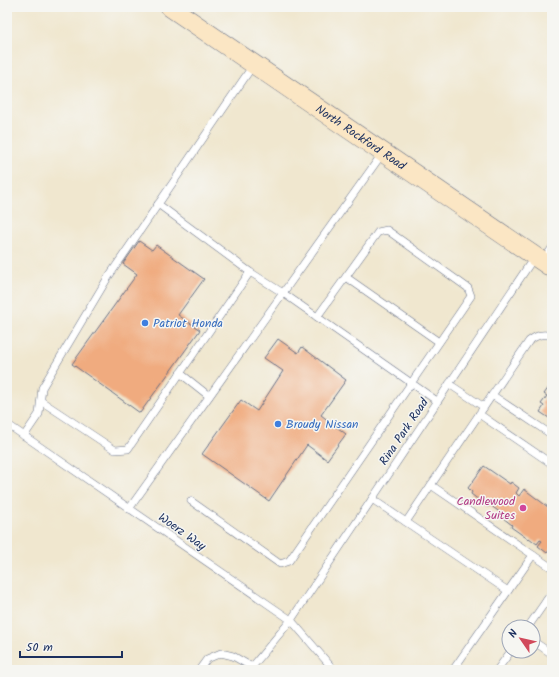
<svg xmlns="http://www.w3.org/2000/svg" width="559" height="677" font-family="Kalam,sans-serif">
	<style>
		.building { fill: #f0ab7f }
		.lines { fill: none; stroke-linecap: round; stroke-linejoin: round }
		.lane-casing { stroke: #666f86; stroke-width: 8 }
		.secondary-casing { stroke: #666f86; stroke-width: 20 }
		.lane { stroke: #fff; stroke-width: 7 }
		.secondary { stroke: #fbe6c4; stroke-width: 19 }
		.shop-dot { fill: #3f7fe0; stroke: #f6f6f2; stroke-width: 1.5 }
		.hotel-dot { fill: #d1479c; stroke: #f6f6f2; stroke-width: 1.5 }
		.labels { text-anchor: middle; dominant-baseline: central; stroke-width: 3; stroke-linejoin: round; paint-order: stroke }
		.street-label { font-size: 12px; fill: #1b2f5e; stroke: #f6f6f2 }
		.shop-label { font-size: 12px; fill: #366cbe; stroke: #f6f6f2; text-anchor: start }
		.hotel-label { font-size: 12px; fill: #b23c85; stroke: #f6f6f2; text-anchor: end }
	</style>
	<rect width="100%" height="100%" fill="#f6f6f2"/>
	<filter id="ink" filterUnits="userSpaceOnUse"><feTurbulence type="fractalNoise" baseFrequency=".025" numOctaves="2"/><feDisplacementMap in="SourceGraphic" scale="8" xChannelSelector="R" yChannelSelector="G"/><feConvolveMatrix kernelMatrix="1 2 1 2 8 2 1 2 1" color-interpolation-filters="sRGB"/></filter>
	<filter id="wash" filterUnits="userSpaceOnUse"><feTurbulence type="fractalNoise" baseFrequency=".012" numOctaves="4" result="noise"/><feDisplacementMap in="SourceGraphic" scale="16" xChannelSelector="R" yChannelSelector="G"/><feGaussianBlur stdDeviation="0.9" result="paint"/><feColorMatrix in="noise" values="0 0 0 0 0 0 0 0 0 0 0 0 0 0 0 0 0 1.4 0 .05"/><feComposite in="paint" operator="in"/></filter>
	<g filter="url(#wash)">
		<rect width="100%" height="100%" fill="#f0e7cf"/>
		<g id="blocks">
			<g class="building">
				<polygon points="139,241 152,250 156,245 204,279 178,315 200,330 140,413 72,364 137,274 123,264"/>
				<polygon points="278,339 298,353 302,347 346,380 321,415 346,434 327,460 307,445 269,501 202,454 241,400 257,411 283,371 264,358"/>
				<polygon points="552,383 552,420 540,412 544,406 541,404 547,396 544,394"/>
				<polygon points="484,466 510,484 511,482 519,488 516,493 519,496 524,489 552,510 552,548 551,548 547,553 538,546 542,541 540,540 537,544 529,538 528,539 511,527 512,525 503,518 505,516 490,505 488,507 471,494 472,492 468,488"/>
			</g>
		</g>
	</g>
	<g filter="url(#ink)">
		<use href="#blocks" fill-opacity="0" stroke="#666f86" stroke-width="1"/>
		<g class="lines">
			<defs>
				<g id="lane">
					<polyline points="543,261 552,248"/>
					<polyline points="250,272 283,293 437,401"/>
					<polyline points="346,277 439,342"/>
					<polyline points="180,373 209,396"/>
					<polyline points="449,384 484,407"/>
					<polyline points="492,395 552,435"/>
					<polyline points="41,401 115,450 128,449 250,272 158,204"/>
					<polyline points="479,414 552,464"/>
					<polyline points="7,424 291,620 334,670"/>
					<polyline points="24,436 39,414 42,388 107,279 254,64"/>
					<path d="M 431,485 L 529,341 C 537,335 543,333 552,336"/>
					<polyline points="372,499 406,522 431,485 533,555 453,670"/>
					<polyline points="191,501 280,564 289,561 471,296 468,288 387,230 378,232 317,317"/>
					<polyline points="129,509 382,154"/>
					<polyline points="406,522 508,591"/>
					<polyline points="533,555 552,568"/>
					<polyline points="546,601 552,592"/>
					<polyline points="528,627 546,601 552,605"/>
					<polyline points="533,641 552,654"/>
					<polyline points="199,670 207,659 221,653 233,656 252,667 291,620 535,256"/>
					<polyline points="497,670 511,651"/>
				</g>
				<g id="secondary">
					<path id="s1" d="M 170,7 L 552,268"/>
				</g>
			</defs>
			<use href="#lane" class="lane-casing"/>
			<use href="#secondary" class="secondary-casing"/>
			<use href="#lane" class="lane"/>
			<use href="#secondary" class="secondary"/>
		</g>
	</g>
	<g class="shop-dot">
		<circle cx="145" cy="323" r="4"/>
		<circle cx="278" cy="424" r="4"/>
	</g>
	<circle class="hotel-dot" cx="523" cy="508" r="4"/>
	<g class="labels">
		<g class="street-label">
			<text stroke="none"><textPath href="#s1" startOffset="231">North Rockford Road</textPath></text>
			<text transform="translate(404 432) rotate(-56)">Rina Park Road</text>
			<text transform="translate(182 532) rotate(35)">Woerz Way</text>
		</g>
		<g class="shop-label">
			<text x="153" y="323">Patriot Honda</text>
			<text x="286" y="424">Broudy Nissan</text>
		</g>
		<g class="hotel-label">
			<text x="515" y="501">Candlewood<tspan x="515" dy="14">Suites</tspan></text>
		</g>
	</g>
	<rect width="559" height="677" fill="none" stroke="#f6f6f2" stroke-width="24"/>
	<g transform="translate(521 639) rotate(304)"><circle r="19" fill="#f6f6f2" stroke="#9ea6b7"/>
	<path d="M0-3L7 15L0 10L-7 15Z" fill="#d1495b"/>
	<text y="-6" font-size="11" font-weight="bold" text-anchor="middle" fill="#1b2f5e">N</text>
	</g>
	<path d="M20 651v6h102v-6" fill="none" stroke="#1b2f5e" stroke-width="2"/>
	<text x="26" y="651" font-size="12" fill="#1b2f5e" stroke="#f6f6f2" stroke-width="3" paint-order="stroke">50 m</text>
</svg>
